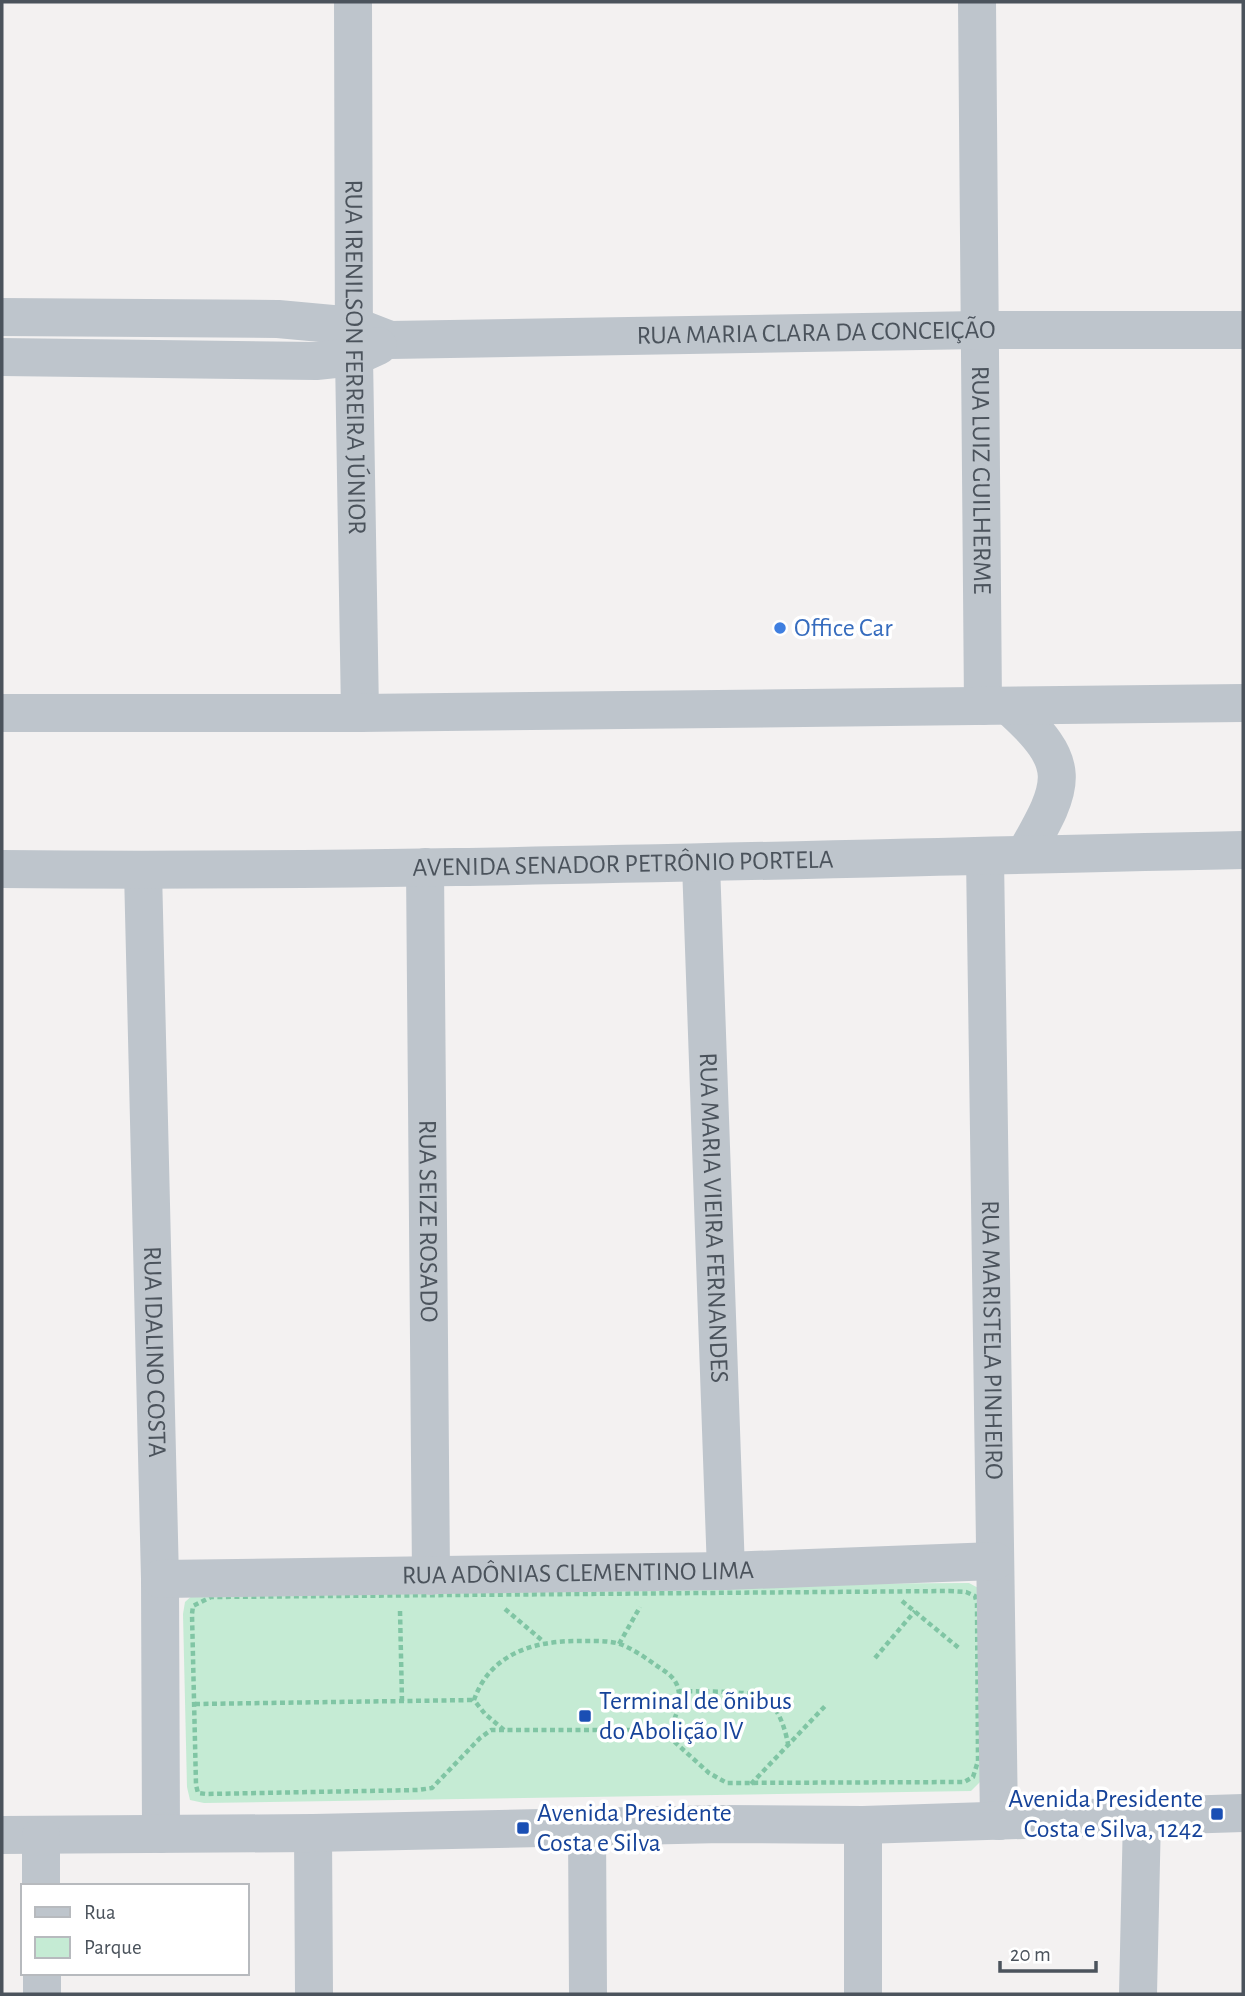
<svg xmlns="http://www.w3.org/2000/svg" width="1245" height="1996" font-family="'Alegreya Sans',sans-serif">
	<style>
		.green { fill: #c5ebd4 }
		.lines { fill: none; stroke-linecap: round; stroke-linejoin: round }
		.path { stroke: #80c5a4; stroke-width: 4.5; stroke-dasharray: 5 3.5; stroke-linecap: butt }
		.minor { stroke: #bec5cc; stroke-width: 38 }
		.tertiary { stroke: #bec5cc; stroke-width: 38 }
		.shop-dot { fill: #3f7fe0; stroke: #fff; stroke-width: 2.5 }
		.transit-dot { fill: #1a4fb4; stroke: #fff; stroke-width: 2.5 }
		.labels { text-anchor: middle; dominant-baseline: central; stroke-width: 7; stroke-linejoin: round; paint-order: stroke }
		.street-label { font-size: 26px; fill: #4b535c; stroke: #fff }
		.shop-label { font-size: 26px; fill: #366cbe; stroke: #fff; text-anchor: start }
		.transit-label { font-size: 26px; fill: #164399; stroke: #fff; text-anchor: start }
	</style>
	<rect width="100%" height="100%" fill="#f3f1f1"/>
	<polygon class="green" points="969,1583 982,1590 981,1781 971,1791 204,1803 190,1800 187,1787 183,1614 185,1602 195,1593 210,1588"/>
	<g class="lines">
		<g class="path">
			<polygon points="949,1591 966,1592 975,1596 977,1604 978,1761 973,1777 964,1782 727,1783 709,1773 667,1735 645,1730 491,1730 480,1738 432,1788 418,1790 206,1794 198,1793 196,1785 192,1614 193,1606 211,1597"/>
			<polyline points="902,1601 960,1649"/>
			<polyline points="505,1609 544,1642"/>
			<polyline points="400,1611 402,1701"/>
			<polyline points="619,1644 640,1607"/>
			<polyline points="875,1658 915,1611"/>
			<path d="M 679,1691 C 699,1692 746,1690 762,1697 C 778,1705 785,1728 788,1744"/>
			<polyline points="195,1704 474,1700"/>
			<path d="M 504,1730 L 485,1714 L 474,1700 C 490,1654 533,1641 577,1641 C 591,1641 607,1640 620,1644 C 633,1649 646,1658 657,1666 C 668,1673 678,1679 679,1694 C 681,1708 673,1722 667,1735"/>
			<polyline points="751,1784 827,1704"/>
		</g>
		<g class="minor">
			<path id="s1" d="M 353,2 L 354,357 L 360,713"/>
			<path id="s2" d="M 977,2 L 983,706"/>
			<path id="s3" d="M 2,317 L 278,319 L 354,326 L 390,340 L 979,330 L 1243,330"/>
			<polyline points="2,357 316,361 354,357 378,346"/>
			<path id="s4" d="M 985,857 L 999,1821"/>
			<path id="s5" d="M 701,864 L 726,1571"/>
			<path id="s6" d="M 425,867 L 431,1576"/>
			<path id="s7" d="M 143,871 L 160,1579 L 161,1834"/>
			<path id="s8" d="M 160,1579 L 726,1571 L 995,1561"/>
			<polyline points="863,1825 863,1994"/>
			<polyline points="587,1828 588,1994"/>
			<polyline points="313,1833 314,1994"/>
			<polyline points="2,1835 313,1833 722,1824 863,1825 1243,1813"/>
			<polyline points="41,1836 41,1886"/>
			<polyline points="42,1973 42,1994"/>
			<polyline points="1138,1994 1142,1817"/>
		</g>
		<g class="tertiary">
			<path d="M 1009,706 C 1074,764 1066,783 1025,854"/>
			<polyline points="2,713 360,713 1243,703"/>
			<path id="s9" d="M 2,869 C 416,873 830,858 1243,850"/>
		</g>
	</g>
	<circle class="shop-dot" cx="780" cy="628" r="7"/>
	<g class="transit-dot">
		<rect x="578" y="1709" width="14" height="14" rx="3.5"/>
		<rect x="1210" y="1807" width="14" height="14" rx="3.5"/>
		<rect x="516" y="1821" width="14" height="14" rx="3.5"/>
	</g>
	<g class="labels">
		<g class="street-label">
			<text stroke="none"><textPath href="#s3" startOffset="817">RUA MARIA CLARA DA CONCEIÇÃO</textPath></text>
			<text stroke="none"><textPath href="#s1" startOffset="355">RUA IRENILSON FERREIRA JÚNIOR</textPath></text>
			<text stroke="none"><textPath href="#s2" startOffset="478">RUA LUIZ GUILHERME</textPath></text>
			<text stroke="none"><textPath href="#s9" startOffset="621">AVENIDA SENADOR PETRÔNIO PORTELA</textPath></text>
			<text stroke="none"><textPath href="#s5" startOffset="354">RUA MARIA VIEIRA FERNANDES</textPath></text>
			<text stroke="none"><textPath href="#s6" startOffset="354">RUA SEIZE ROSADO</textPath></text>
			<text stroke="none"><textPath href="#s4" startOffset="483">RUA MARISTELA PINHEIRO</textPath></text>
			<text stroke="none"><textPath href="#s7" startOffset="481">RUA IDALINO COSTA</textPath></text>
			<text stroke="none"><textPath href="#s8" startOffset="418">RUA ADÔNIAS CLEMENTINO LIMA</textPath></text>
		</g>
		<g class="shop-label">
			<text x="794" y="628">Office Car</text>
		</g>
		<g class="transit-label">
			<text x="599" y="1701">Terminal de õnibus<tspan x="599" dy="30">do Abolição IV</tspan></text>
			<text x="1203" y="1799" text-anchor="end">Avenida Presidente<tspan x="1203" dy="30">Costa e Silva, 1242</tspan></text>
			<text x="537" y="1813">Avenida Presidente<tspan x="537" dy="30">Costa e Silva</tspan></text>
		</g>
	</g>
	<rect width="1245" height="1996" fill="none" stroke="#4b535c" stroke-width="7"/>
	<rect x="21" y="1884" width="228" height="91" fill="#ffffff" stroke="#b7babe" stroke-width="2"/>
	<rect x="35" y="1907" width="35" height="10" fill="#bec5cc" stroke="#b7babe" stroke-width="2"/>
	<text x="84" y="1919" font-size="21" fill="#4b535c">Rua</text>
	<rect x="35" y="1937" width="35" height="21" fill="#c5ebd4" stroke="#b7babe" stroke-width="2"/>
	<text x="84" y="1954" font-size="21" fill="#4b535c">Parque</text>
	<path d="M1000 1961v10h96v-10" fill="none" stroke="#4b535c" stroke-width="3.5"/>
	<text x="1010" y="1961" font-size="21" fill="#4b535c" stroke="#ffffff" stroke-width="5" paint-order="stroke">20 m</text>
</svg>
